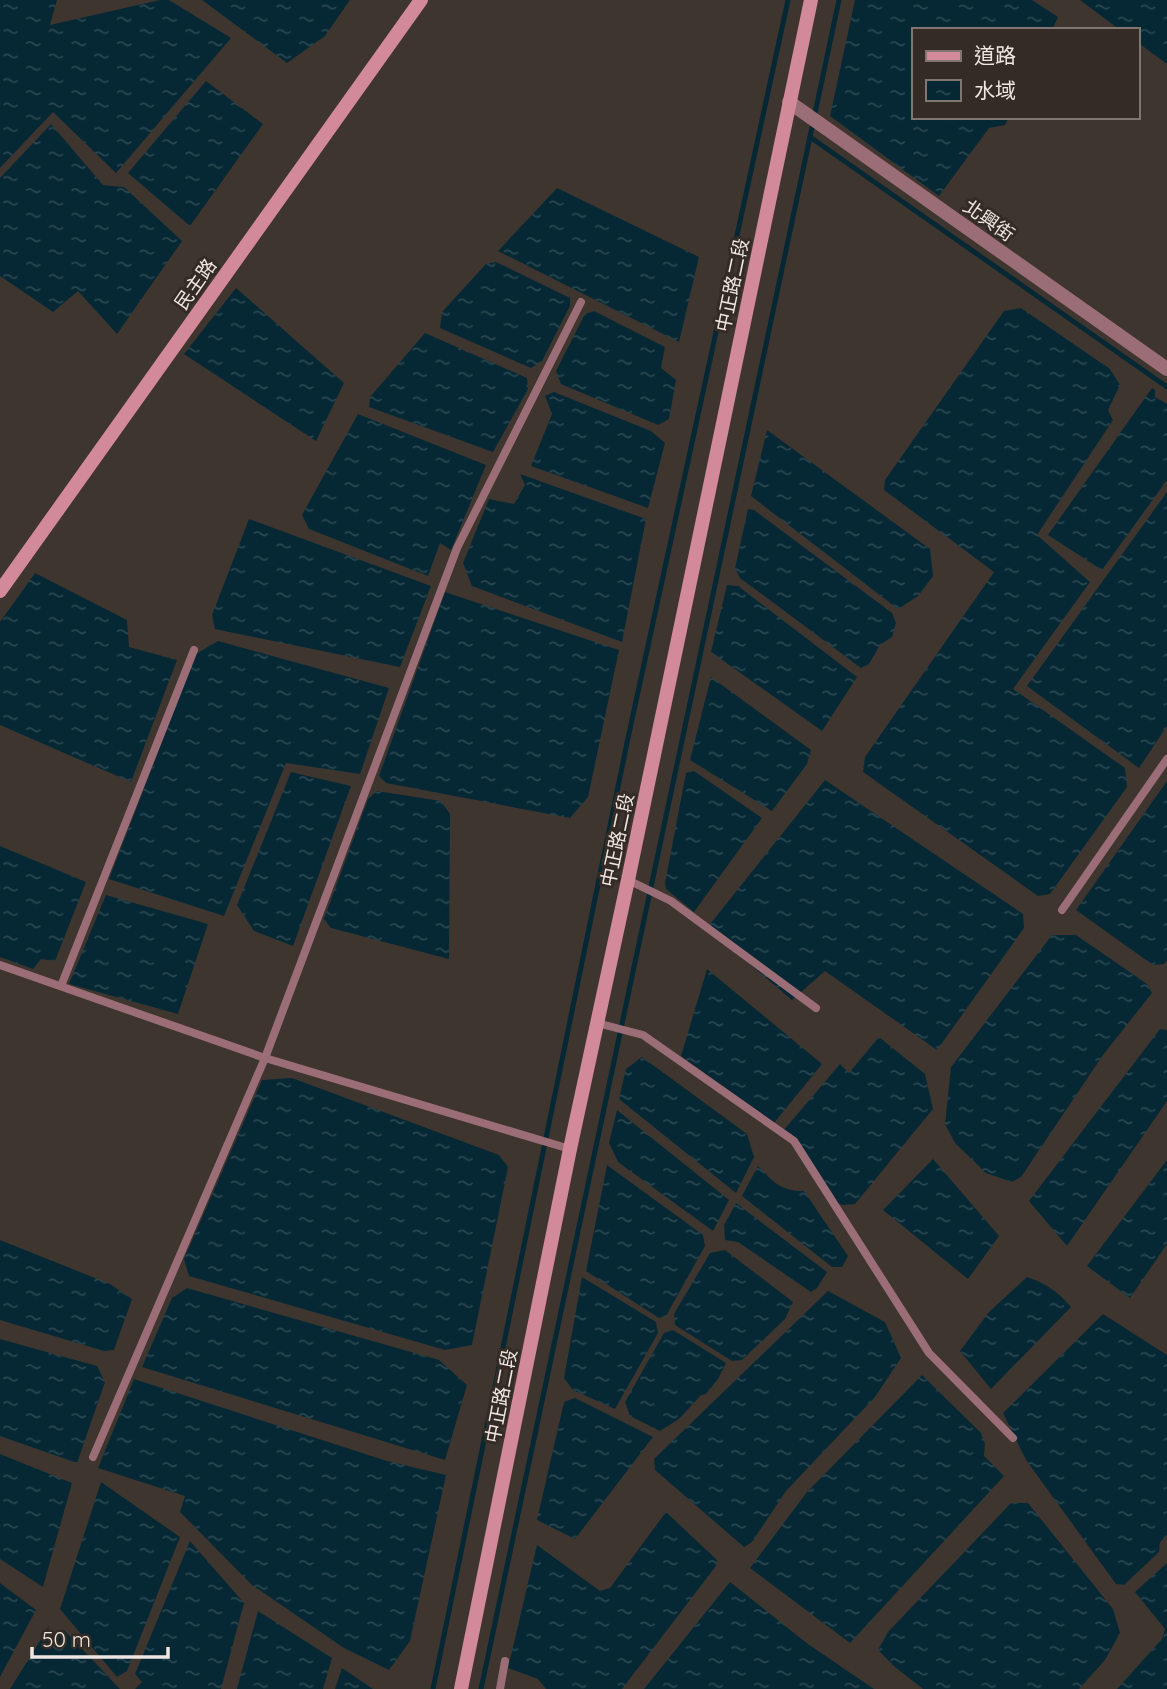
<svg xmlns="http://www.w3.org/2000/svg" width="1167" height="1689" font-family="Quicksand,'Noto Sans TC',sans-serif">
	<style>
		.water { fill: url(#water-ripples) }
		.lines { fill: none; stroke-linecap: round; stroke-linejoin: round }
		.stream { stroke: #052834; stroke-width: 5 }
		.lane { stroke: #9b6d76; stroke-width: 8 }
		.street { stroke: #9b6d76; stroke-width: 14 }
		.secondary { stroke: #d28998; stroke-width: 14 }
		.labels { text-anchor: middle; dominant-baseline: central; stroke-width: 6; stroke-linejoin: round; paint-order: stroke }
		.street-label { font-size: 19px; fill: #ede6e2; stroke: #352b25 }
	</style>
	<defs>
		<pattern id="water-ripples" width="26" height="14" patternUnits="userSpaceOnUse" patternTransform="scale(1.75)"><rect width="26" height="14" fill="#052834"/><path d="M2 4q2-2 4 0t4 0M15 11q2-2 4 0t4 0" fill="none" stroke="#2a4751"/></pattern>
	</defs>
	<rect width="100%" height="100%" fill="#3f352f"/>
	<g class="water">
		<polygon points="0,0 57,0 50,25 160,0 169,0 231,38 116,173 53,112 0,168"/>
		<polygon points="202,0 350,0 325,36 287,63"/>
		<polygon points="855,0 1032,0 1058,17 1052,30 913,30 913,117 1009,117 1005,125 989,128 939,196 830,116"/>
		<polygon points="1080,0 1167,0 1167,64 1137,42 1137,30 1120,30"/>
		<polygon points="206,81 263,124 190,226 128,173"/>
		<polygon points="51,124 103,185 124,187 182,241 117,334 78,291 53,312 0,276 0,178"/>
		<polygon points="557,188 699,257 679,342 498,251"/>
		<polygon points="496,262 570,298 570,306 542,361 531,368 440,328 442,312 486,264"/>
		<polygon points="236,288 344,383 316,441 184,354"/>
		<polygon points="1021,308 1110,369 1120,385 1108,410 1113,420 1037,535 1090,582 1013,689 1125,768 1127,787 1050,894 1038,896 863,772 865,757 994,572 884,490 885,480 1004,311"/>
		<polygon points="594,311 665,347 661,368 676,380 669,419 658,425 561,384 556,371 585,314"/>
		<polygon points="425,333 527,378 528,389 493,452 369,407 370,397"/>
		<polygon points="1152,388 1155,390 1155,397 1167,404 1167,480 1102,570 1048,535"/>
		<polygon points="554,392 651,431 665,443 648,508 531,466 552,414 545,396"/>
		<polygon points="358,414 486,465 451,550 440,543 428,576 309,529 302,515"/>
		<polygon points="767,430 930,549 933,576 918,596 898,609 751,496"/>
		<polygon points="520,474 646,519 622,642 472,586 463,563 489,499 514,504 525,485"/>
		<polygon points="1167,492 1167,726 1139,768 1027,686"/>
		<polygon points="748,509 754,510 892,613 896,623 892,637 880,645 869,664 861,668 740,578 735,568"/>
		<polygon points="249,519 431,586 400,667 215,629 212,615"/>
		<polygon points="35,573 127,620 129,647 177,660 131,782 0,725 0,622"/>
		<polygon points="727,585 738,586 857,677 822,731 711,652"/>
		<polygon points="445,592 619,650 588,797 570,818 386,783 379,776"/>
		<polygon points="218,641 389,688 360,774 286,763 224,916 109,879 196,654"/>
		<polygon points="711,677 811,750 807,764 772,811 690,760"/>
		<polygon points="694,771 762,818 694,912 666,889 665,883 686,773"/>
		<polygon points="291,772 351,786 293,946 254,931 237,905"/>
		<polygon points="825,780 1023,914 1024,928 937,1050 825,971 792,1000 707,928"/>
		<polygon points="1167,781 1167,960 1164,964 1153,965 1076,910"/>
		<polygon points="377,791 441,801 450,814 449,959 331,928 324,919 368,799"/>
		<polygon points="0,846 86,882 55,961 41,959 33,969 0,957"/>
		<polygon points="106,895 208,924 178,1014 69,984"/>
		<polygon points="1052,935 1076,935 1147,984 1152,993 1103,1055 1021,1177 1012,1182 986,1173 955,1143 945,1124 951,1067"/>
		<polygon points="707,969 822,1064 774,1123 681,1056"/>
		<polygon points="1160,1029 1167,1030 1167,1101 1067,1246 1029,1201"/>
		<polygon points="879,1037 925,1074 933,1109 855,1204 842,1205 831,1200 783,1131 840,1064 849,1073"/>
		<polygon points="642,1057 747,1134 754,1157 736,1193 619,1099 626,1069"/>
		<polygon points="292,1078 499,1155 508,1167 472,1345 445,1350 189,1276 184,1259 262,1080"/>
		<polygon points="617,1110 729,1200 713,1231 618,1162 609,1143"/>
		<polygon points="933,1159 999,1236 968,1279 883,1210"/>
		<polygon points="1167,1160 1167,1244 1130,1298 1087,1266"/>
		<polygon points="607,1165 703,1235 705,1246 666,1316 659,1318 586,1271"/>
		<path d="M 758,1166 C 773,1182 782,1192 804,1191 L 848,1256 L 842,1267 L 832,1267 L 742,1196 Z"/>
		<polygon points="736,1203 827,1272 817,1288 811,1292 738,1242 725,1240 724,1225"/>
		<polygon points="0,1240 110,1284 132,1299 114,1350 104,1351 0,1320"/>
		<polygon points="725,1250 793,1302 785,1319 742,1360 732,1361 675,1325 674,1314 710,1253"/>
		<polygon points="582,1277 656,1322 658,1333 615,1409 573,1390 564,1378"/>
		<path d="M 1027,1277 C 1046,1283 1058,1292 1071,1307 L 991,1389 L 960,1351 L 989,1312 Z"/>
		<polygon points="187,1288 439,1360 467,1385 445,1460 142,1367 172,1298"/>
		<polygon points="828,1291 885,1322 901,1358 875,1397 786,1491 752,1542 744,1547 655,1470 654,1459"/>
		<polygon points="1103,1314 1167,1355 1167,1535 1160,1542 1159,1552 1124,1585 1116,1584 1026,1460 1003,1413"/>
		<polygon points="673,1330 726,1363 718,1379 706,1394 701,1395 679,1419 660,1431 630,1416 625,1402 664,1333"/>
		<polygon points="0,1339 97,1366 105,1382 77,1463 0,1436"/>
		<polygon points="922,1375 981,1433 985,1444 984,1456 1004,1476 850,1643 750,1568 807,1492"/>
		<polygon points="134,1379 387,1461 446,1475 410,1641 389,1670 344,1648 252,1585 180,1512 185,1496 98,1468"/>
		<polygon points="575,1398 653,1437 575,1539 537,1520 564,1402"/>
		<polygon points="0,1454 72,1483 43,1587 0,1559"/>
		<polygon points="101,1482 180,1537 127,1671 117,1677 60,1609"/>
		<polygon points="1011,1503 1028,1503 1113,1609 1120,1633 1105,1660 1079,1689 923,1689 895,1667 878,1650 888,1632"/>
		<polygon points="666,1512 717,1560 716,1566 622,1689 546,1689 538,1679 508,1668 537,1545 600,1591 610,1588"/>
		<polygon points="190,1541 244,1603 221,1689 135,1689 142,1682 135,1674"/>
		<polygon points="1167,1563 1167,1689 1117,1689 1162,1639 1165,1629 1135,1592"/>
		<polygon points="730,1582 808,1644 874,1689 644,1689"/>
		<polygon points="0,1583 36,1610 0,1677"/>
		<polygon points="258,1611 332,1658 323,1689 237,1689"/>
		<polygon points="64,1630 120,1689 10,1689 43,1636"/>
		<polygon points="342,1668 373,1689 335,1689"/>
	</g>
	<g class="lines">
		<g class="stream">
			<polyline points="810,137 1167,387"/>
			<polyline points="433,1689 628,738 788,0"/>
			<polyline points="481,1689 839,0"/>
		</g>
		<g class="lane">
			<polyline points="628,880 671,901 816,1008"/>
			<polyline points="1062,910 1167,759"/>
			<polyline points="0,965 265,1058 570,1149"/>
			<polyline points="61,986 194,650"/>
			<polyline points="597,1023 643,1035 794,1141 929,1353 1013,1438"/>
			<polyline points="93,1457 265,1058 457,548 581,302"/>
			<polyline points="500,1689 505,1661"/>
		</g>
		<polyline class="street" points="789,102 1167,369"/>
		<g class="secondary">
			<polyline points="0,591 421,0"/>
			<polyline points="461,1689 570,1149 628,880 811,0"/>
		</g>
	</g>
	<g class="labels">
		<g class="street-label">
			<text transform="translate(989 220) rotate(35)">北興街</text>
			<text transform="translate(195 284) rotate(-55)">民主路</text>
			<text transform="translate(732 285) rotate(-78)">中正路二段</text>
			<text transform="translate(617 840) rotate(-78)">中正路二段</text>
			<text transform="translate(501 1396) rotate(-79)">中正路二段</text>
		</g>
	</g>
	<rect x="912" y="28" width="228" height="91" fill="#352b25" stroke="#7f7671" stroke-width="2"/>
	<rect x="926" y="51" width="35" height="10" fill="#d28998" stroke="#7f7671" stroke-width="2"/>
	<text x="974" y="63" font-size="21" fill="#ede6e2">道路</text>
	<rect x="926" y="80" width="35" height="21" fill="url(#water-ripples)" stroke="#7f7671" stroke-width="2"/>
	<text x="974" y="98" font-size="21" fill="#ede6e2">水域</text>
	<path d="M32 1647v10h136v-10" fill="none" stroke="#ede6e2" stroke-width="3.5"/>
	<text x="42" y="1647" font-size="21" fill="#ede6e2" stroke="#352b25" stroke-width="5" paint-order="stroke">50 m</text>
</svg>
